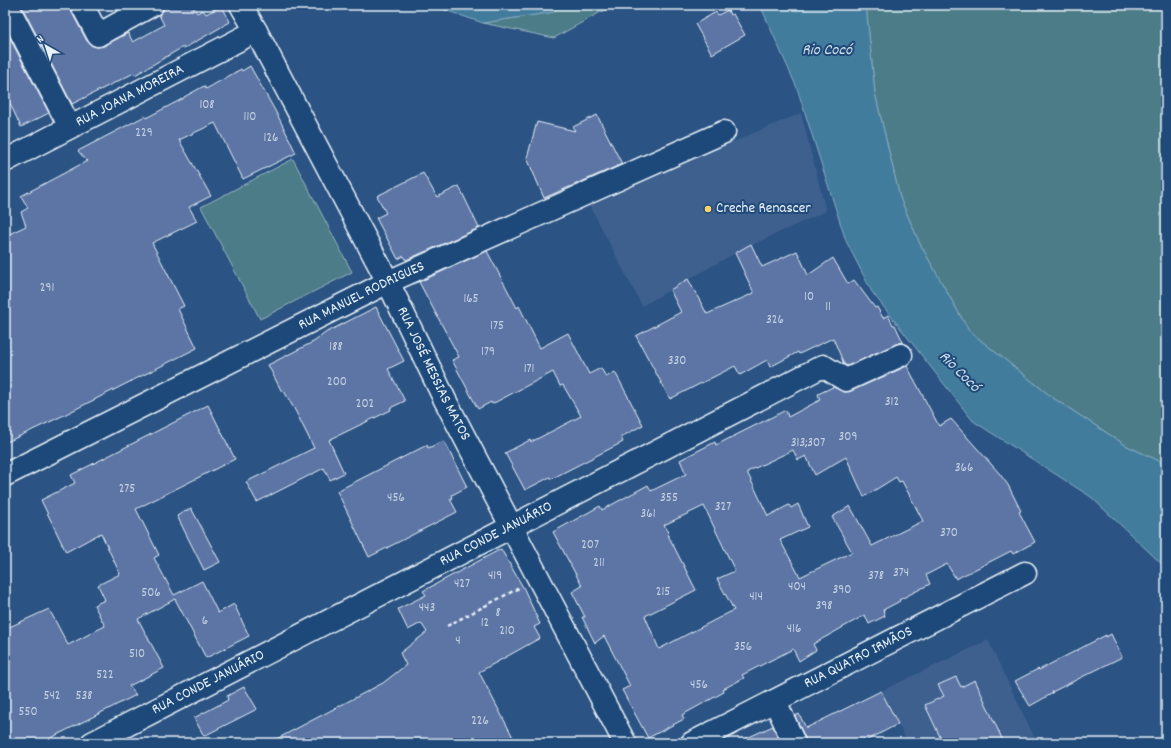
<svg xmlns="http://www.w3.org/2000/svg" width="1171" height="748" font-family="Dekko,sans-serif">
	<style>
		.built { fill: #3d608f }
		.green { fill: #4c7c87; stroke: #9ab6c0 }
		.water { fill: #437c9d; stroke: #85abc1 }
		.building { fill: #5c75a5; stroke: #e8f1f8; fill-rule: evenodd }
		.lines { fill: none; stroke-linecap: round; stroke-linejoin: round }
		.minor-casing { stroke: #e8f1f8; stroke-width: 25 }
		.path { stroke: #e8f1f8; stroke-width: 2.5; stroke-dasharray: 4 3; stroke-linecap: butt }
		.minor { stroke: #1f4a7a; stroke-width: 22 }
		.poi-dot { fill: #ffd166; stroke: #1f4a7a; stroke-width: 1.5 }
		.labels { text-anchor: middle; dominant-baseline: central; stroke-width: 4; stroke-linejoin: round; paint-order: stroke }
		.number-label { font-size: 13px; fill: #c5d2e3 }
		.street-label { font-size: 15px; fill: #e8f1f8; stroke: #1f4a7a }
		.poi-label { font-size: 15px; fill: #e8f1f8; stroke: #1f4a7a; text-anchor: start }
		.water-label { font-size: 16px; font-style: italic; fill: #cfdfea; stroke: #1f4a7a }
	</style>
	<rect width="100%" height="100%" fill="#2b5383"/>
	<filter id="ink" filterUnits="userSpaceOnUse"><feTurbulence type="fractalNoise" baseFrequency=".025" numOctaves="2"/><feDisplacementMap in="SourceGraphic" scale="8" xChannelSelector="R" yChannelSelector="G"/><feConvolveMatrix kernelMatrix="1 2 1 2 8 2 1 2 1" color-interpolation-filters="sRGB"/></filter>
	<g filter="url(#ink)">
		<g class="built">
			<polygon points="801,113 826,211 735,253 642,306 590,206 751,134"/>
			<polygon points="988,640 1037,743 908,743 881,691"/>
		</g>
		<g class="green">
			<polygon points="561,5 617,5 599,13 554,38 483,23 554,12"/>
			<polygon points="866,5 1166,5 1166,464 1127,446 1053,398 969,331 920,244 900,198 875,93"/>
			<polygon points="293,159 352,272 260,319 201,207"/>
		</g>
		<g class="water">
			<polygon points="430,5 561,5 554,12 483,23"/>
			<polygon points="760,5 866,5 875,93 900,198 920,244 969,331 1053,398 1127,446 1166,464 1166,568 1091,497 973,421 872,292 846,241 797,88"/>
		</g>
		<g class="building">
			<polygon points="21,5 70,5 71,11 87,41 91,45 97,47 104,46 128,33 133,42 164,25 159,15 163,11 164,5 192,5 197,13 203,10 206,14 222,6 230,22 183,49 183,47 135,75 134,73 72,104"/>
			<polygon points="728,10 730,15 733,14 745,35 712,54 695,24 716,12 718,15"/>
			<polygon points="5,29 49,113 21,127 5,93"/>
			<polygon points="250,66 278,116 296,153 243,179 215,123 179,140 211,196 189,207 197,221 152,243 184,306 178,309 197,348 60,417 5,443 5,236 26,226 21,212 28,208 21,196 87,161 78,151 145,116 146,118 184,98 184,97 204,86 206,89 241,69 242,71"/>
			<polygon points="597,115 622,164 544,198 527,158 537,122 575,131 573,127"/>
			<polygon points="423,173 437,197 459,186 479,228 406,260 404,256 398,259 376,218 386,213 377,196"/>
			<polygon points="751,244 762,267 797,251 808,275 833,258 848,284 854,280 875,308 877,307 883,318 888,315 893,325 895,325 903,342 896,344 847,366 844,364 833,338 799,354 798,352 770,367 767,360 740,375 735,366 670,399 636,336 681,312 670,290 688,279 707,314 754,293 735,253"/>
			<polygon points="487,251 517,308 519,306 540,348 568,333 589,374 601,368 606,377 615,372 643,425 621,437 623,442 551,479 550,477 525,490 505,453 530,440 531,442 581,416 563,385 560,386 553,372 492,404 491,402 478,409 452,360 459,357 419,282"/>
			<polygon points="376,307 404,361 388,369 405,401 390,408 391,410 329,440 344,473 330,480 324,468 257,502 246,482 314,448 296,412 284,391 282,392 268,365 315,341 325,333"/>
			<path d="M 907,366 L 939,426 L 951,419 L 999,473 L 1008,485 L 1021,511 L 1019,512 L 1035,542 L 1013,554 L 1011,551 L 956,579 L 947,564 L 926,575 L 930,584 L 899,600 L 900,601 L 883,610 L 885,616 L 869,624 L 865,615 L 813,644 L 816,650 L 799,661 L 793,649 L 742,675 L 744,678 L 723,689 L 724,692 L 682,715 L 684,719 L 648,738 L 622,690 L 630,686 L 604,636 L 595,643 L 582,617 L 585,617 L 572,592 L 582,586 L 553,532 L 600,506 L 602,510 L 648,485 L 651,491 L 686,474 L 680,460 L 715,442 L 716,445 L 786,410 L 788,417 L 820,400 L 818,394 L 833,387 L 845,392 L 851,391 ZM 793,450 L 798,460 L 806,456 L 815,475 L 846,457 L 864,497 L 896,477 L 899,482 L 902,481 L 923,521 L 872,546 L 850,506 L 832,517 L 852,552 L 800,577 L 780,540 L 808,527 L 798,504 L 791,508 L 789,505 L 768,516 L 747,472 ZM 704,506 L 735,571 L 717,579 L 734,610 L 659,649 L 645,616 L 696,590 L 667,533 L 669,532 L 664,525 Z"/>
			<polygon points="208,405 235,459 136,509 159,555 154,558 174,595 202,581 218,613 234,604 249,636 206,658 175,599 138,619 164,668 129,686 136,695 41,743 12,743 5,730 5,629 49,609 68,645 105,626 94,605 105,600 98,585 120,574 101,533 66,552 41,500 75,483 71,475"/>
			<polygon points="444,441 467,487 452,495 453,498 450,499 457,512 369,557 337,491 427,445 428,448"/>
			<polygon points="191,508 220,562 204,570 177,516"/>
			<polygon points="501,549 524,589 540,624 534,627 540,638 479,672 516,743 269,743 383,683 406,665 400,653 427,632 421,623 408,630 398,609 426,595 423,591"/>
			<polygon points="1111,634 1122,657 1052,692 1053,693 1030,706 1015,681 1038,669 1039,670 1106,635 1106,637"/>
			<polygon points="956,677 961,687 975,680 1004,743 943,743 925,705 944,696 938,685"/>
			<polygon points="244,687 257,709 204,736 194,718 228,700 227,696"/>
			<polygon points="881,691 898,724 862,743 806,743 805,738 795,716 799,714 806,728"/>
			<polygon points="773,726 780,743 736,743"/>
		</g>
		<g class="lines">
			<defs>
				<g id="minor">
					<polyline points="82,5 98,35 152,5"/>
					<path id="s1" d="M 241,5 L 256,31 L 388,282 L 445,400 L 625,743"/>
					<polyline points="10,11 70,127"/>
					<path id="s2" d="M 5,161 L 256,31"/>
					<path id="s3" d="M 5,475 L 388,282 L 724,132"/>
					<polyline points="775,701 794,743"/>
					<path id="s4" d="M 92,743 L 823,366 L 846,380 L 901,355"/>
					<path id="s5" d="M 692,743 L 1025,573"/>
				</g>
			</defs>
			<use href="#minor" class="minor-casing"/>
			<polyline class="path" points="447,626 519,588"/>
			<use href="#minor" class="minor"/>
		</g>
	</g>
	<circle class="poi-dot" cx="708" cy="209" r="4"/>
	<g class="labels">
		<g class="number-label">
			<text x="207" y="105">108</text>
			<text x="250" y="117">110</text>
			<text x="144" y="133">229</text>
			<text x="271" y="138">126</text>
			<text x="47" y="288">291</text>
			<text x="809" y="297">10</text>
			<text x="471" y="299">165</text>
			<text x="828" y="307">11</text>
			<text x="775" y="320">326</text>
			<text x="497" y="326">175</text>
			<text x="336" y="347">188</text>
			<text x="488" y="352">179</text>
			<text x="677" y="361">330</text>
			<text x="529" y="369">171</text>
			<text x="337" y="382">200</text>
			<text x="892" y="402">312</text>
			<text x="365" y="404">202</text>
			<text x="848" y="437">309</text>
			<text x="808" y="443">313;307</text>
			<text x="964" y="468">366</text>
			<text x="127" y="489">275</text>
			<text x="396" y="498">456</text>
			<text x="669" y="498">355</text>
			<text x="723" y="507">327</text>
			<text x="648" y="514">361</text>
			<text x="949" y="533">370</text>
			<text x="590" y="545">207</text>
			<text x="599" y="563">211</text>
			<text x="901" y="573">374</text>
			<text x="495" y="576">419</text>
			<text x="876" y="576">378</text>
			<text x="462" y="584">427</text>
			<text x="797" y="587">404</text>
			<text x="842" y="590">390</text>
			<text x="663" y="592">215</text>
			<text x="151" y="593">506</text>
			<text x="756" y="597">414</text>
			<text x="824" y="606">398</text>
			<text x="427" y="608">443</text>
			<text x="498" y="613">8</text>
			<text x="205" y="621">6</text>
			<text x="485" y="623">12</text>
			<text x="794" y="629">416</text>
			<text x="507" y="631">210</text>
			<text x="458" y="641">4</text>
			<text x="743" y="647">356</text>
			<text x="137" y="654">510</text>
			<text x="105" y="675">522</text>
			<text x="699" y="685">456</text>
			<text x="52" y="696">542</text>
			<text x="84" y="696">538</text>
			<text x="28" y="712">550</text>
			<text x="480" y="721">226</text>
		</g>
		<g class="street-label">
			<text stroke="none"><textPath href="#s2" startOffset="141">RUA JOANA MOREIRA</textPath></text>
			<text stroke="none"><textPath href="#s3" startOffset="399">RUA MANUEL RODRIGUES</textPath></text>
			<text stroke="none"><textPath href="#s1" startOffset="416">RUA JOSÉ MESSIAS MATOS</textPath></text>
			<text stroke="none"><textPath href="#s4" startOffset="455">RUA CONDE JANUÁRIO</textPath></text>
			<text stroke="none"><textPath href="#s5" startOffset="187">RUA QUATRO IRMÃOS</textPath></text>
			<text stroke="none"><textPath href="#s4" startOffset="131">RUA CONDE JANUÁRIO</textPath></text>
		</g>
		<g class="poi-label">
			<text x="716" y="209">Creche Renascer</text>
		</g>
		<g class="water-label">
			<text x="827" y="50">Rio Cocó</text>
			<text transform="translate(959 372) rotate(45)">Rio Cocó</text>
		</g>
	</g>
	<rect width="1171" height="748" fill="none" stroke="#1f4a7a" stroke-width="20"/>
	<rect x="10" y="10" width="1151" height="728" fill="none" stroke="#e8f1f8" stroke-width="1.5" filter="url(#ink)"/>
	<g transform="translate(46 46) rotate(321)" stroke="#1f4a7a" stroke-width="3" paint-order="stroke">
	<path d="M0-3L7 15L0 10L-7 15Z" fill="#e8f1f8"/>
	<text y="-6" font-size="11" font-weight="bold" text-anchor="middle" fill="#e8f1f8">N</text>
	</g>
</svg>
